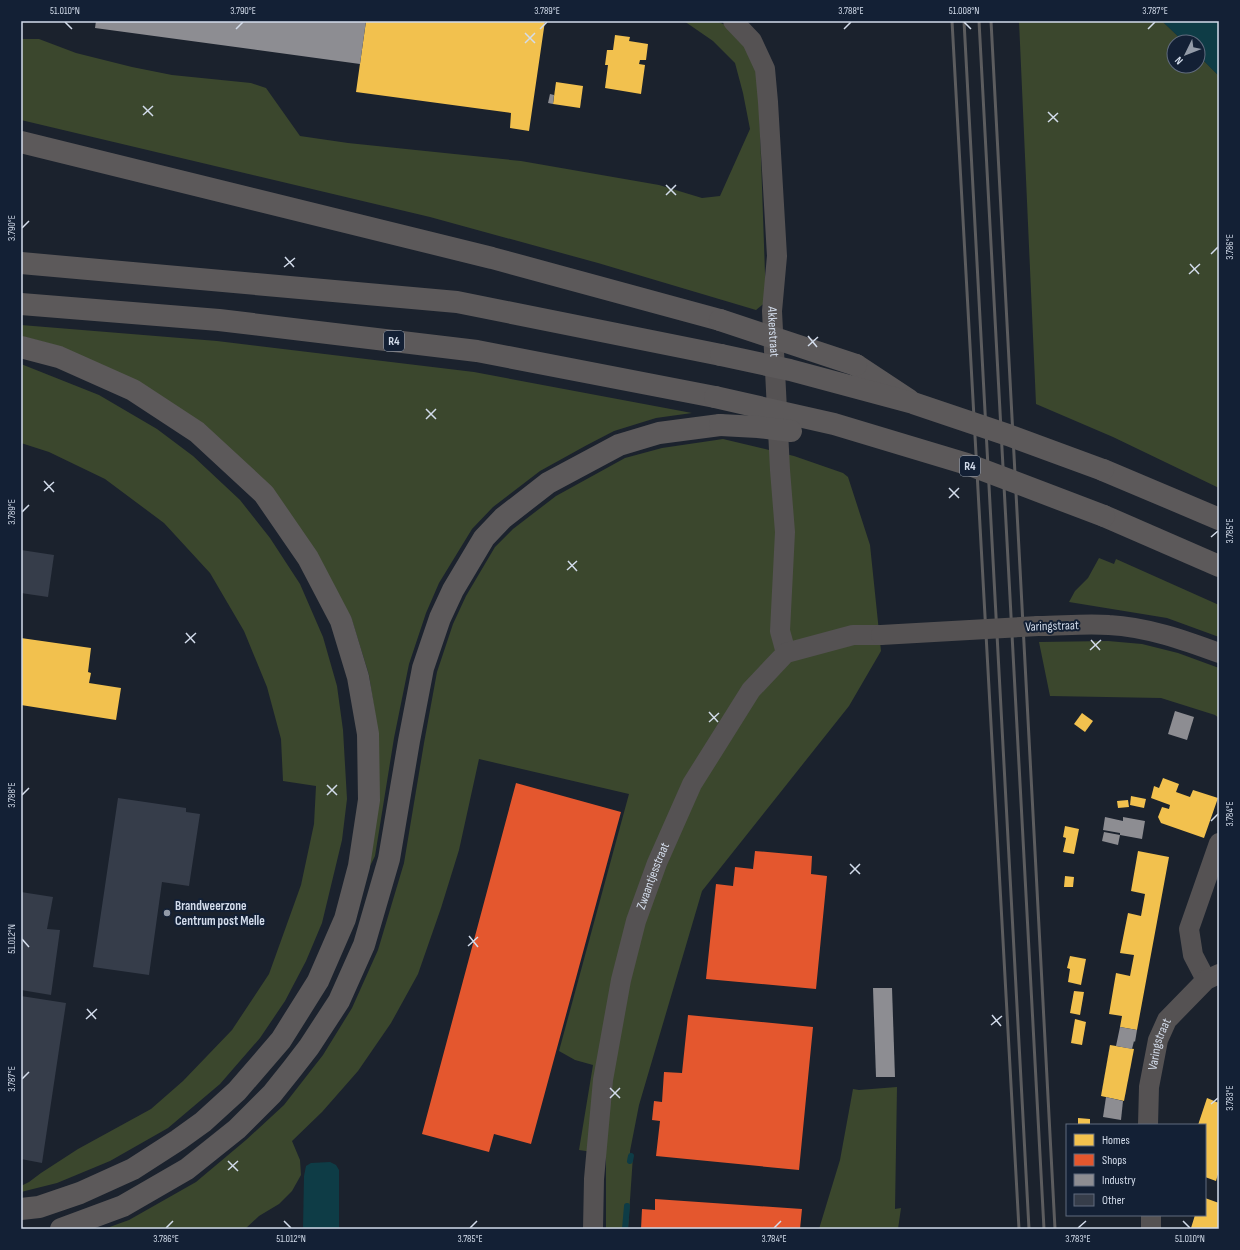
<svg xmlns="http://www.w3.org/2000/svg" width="1240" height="1250" font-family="'Sofia Sans Condensed',sans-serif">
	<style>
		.green { fill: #3b472d }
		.water { fill: #0e3c46 }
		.homes { fill: #f2c14e }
		.shops { fill: #e4572e }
		.industry { fill: #8d8d92 }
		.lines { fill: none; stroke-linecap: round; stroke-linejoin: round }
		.stream { stroke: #0e3c46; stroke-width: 6 }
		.building { fill: #363d4a }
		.street { stroke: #555253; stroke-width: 20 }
		.highway { stroke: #5c595a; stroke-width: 22 }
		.rail { stroke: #5c5c5e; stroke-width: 3 }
		.street-bridge { stroke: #555253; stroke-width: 20 }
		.highway-bridge { stroke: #5c595a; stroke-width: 22 }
		.ticks { fill: none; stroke: #d3dceb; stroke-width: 1.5 }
		.poi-dot { fill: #939ba8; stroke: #132035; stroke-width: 1.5 }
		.labels { text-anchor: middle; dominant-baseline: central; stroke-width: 4; stroke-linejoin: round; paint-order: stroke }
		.shield { fill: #132035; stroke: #99a4b4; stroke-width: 1 }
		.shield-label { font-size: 12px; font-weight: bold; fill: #d3dceb }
		.street-label { font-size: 13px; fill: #d3dceb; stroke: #132035 }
		.poi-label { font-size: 13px; font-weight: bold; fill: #d3dceb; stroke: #132035; text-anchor: start }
		.neatline { fill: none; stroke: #d3dceb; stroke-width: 1.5 }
		.ticks-label { font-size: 10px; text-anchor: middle; fill: #d3dceb }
	</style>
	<rect width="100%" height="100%" fill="#1b222d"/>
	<g class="green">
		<path d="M 684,21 C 693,21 706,19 715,21 C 738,26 749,54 758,73 L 766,302 L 756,310 L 598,263 L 430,217 L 21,120 L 21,39 L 39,39 L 76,53 L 132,67 L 172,75 L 251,83 L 266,88 L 300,136 L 348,143 L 521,161 L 659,185 L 702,198 L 720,196 L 750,129 L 743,93 L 735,63 L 713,41 Z"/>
		<polygon points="1019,21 1162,21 1184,42 1174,42 1174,66 1198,66 1198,55 1219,76 1219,488 1113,437 1036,404"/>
		<polygon points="21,325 217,341 474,372 692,413 656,418 614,431 587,445 540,471 493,507 472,529 439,583 426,613 409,664 394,738 375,856 369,868 378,734 369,675 351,617 272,488 62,347 21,336"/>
		<polygon points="21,364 99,395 157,429 193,456 240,500 270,538 300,584 323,637 337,686 343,730 347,799 342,840 322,923 306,961 285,1001 260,1038 220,1084 168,1128 110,1161 57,1183 21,1192 21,1186 29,1182 41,1173 78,1149 151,1109 183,1081 232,1030 269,974 301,885 314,824 316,786 283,781 281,739 267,687 244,631 210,573 164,523 105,479 49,452 21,443"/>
		<polygon points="723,439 794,456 843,473 848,477 870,545 881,651 849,706 702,891 639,1105 630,1151 630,1156 633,1156 628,1229 606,1229 606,1154 579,1150 593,1065 575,1060 559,1051 629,794 479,759 459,850 441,908 418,974 391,1023 358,1071 322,1112 292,1141 300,1160 301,1175 292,1191 279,1204 259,1216 245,1229 104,1229 129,1220 196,1182 246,1140 284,1105 323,1055 352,1008 378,950 404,863 424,743 437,672 453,624 466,596 495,547 513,529 556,496 625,458 662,448"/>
		<polygon points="1099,558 1114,564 1116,559 1219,605 1219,637 1167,618 1069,602 1075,591 1088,578"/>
		<polygon points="1108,641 1142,644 1178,653 1219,668 1219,718 1215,715 1161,698 1050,696 1039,642"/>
		<polygon points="897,1087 895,1209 901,1208 898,1229 819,1229 840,1160 853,1089 859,1090"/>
	</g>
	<g class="water">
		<polygon points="1162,21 1219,21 1219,76 1198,55 1198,42 1184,42"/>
		<polygon points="330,1162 336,1165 339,1170 339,1229 303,1229 304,1176 306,1166 311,1163"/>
	</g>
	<g class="homes">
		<polygon points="366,21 545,21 529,131 510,128 511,113 356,92"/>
		<polygon points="615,35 630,37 629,41 648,44 646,60 640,60 639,64 645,65 641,94 605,88 608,65 605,65 607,50 613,50"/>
		<polygon points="556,82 583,86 580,108 553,104"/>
		<polygon points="21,638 91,648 88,672 91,673 89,683 121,688 116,720 21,705"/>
		<polygon points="1082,713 1093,721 1085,732 1074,724"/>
		<polygon points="1163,778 1179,784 1176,792 1190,797 1193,790 1218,798 1204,838 1161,823 1158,817 1162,807 1169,809 1170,805 1151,798 1154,786 1159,788"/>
		<polygon points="1131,796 1146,799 1144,808 1130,805"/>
		<polygon points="1128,800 1129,807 1118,808 1117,801"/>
		<polygon points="1065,826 1079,829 1074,854 1063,852 1066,838 1063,837"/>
		<polygon points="1138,851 1169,857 1137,1030 1120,1027 1122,1016 1109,1014 1116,973 1130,976 1134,955 1120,953 1128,913 1141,916 1145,894 1131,891"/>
		<polygon points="1065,876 1074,877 1073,887 1064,887"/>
		<polygon points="1070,956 1086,959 1081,985 1068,982 1070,969 1067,968"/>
		<polygon points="1074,991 1084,992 1080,1015 1070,1013"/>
		<polygon points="1075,1019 1086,1022 1082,1045 1071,1043"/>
		<polygon points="1110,1045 1134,1049 1124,1101 1101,1096"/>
		<polygon points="1207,1098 1219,1103 1219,1152 1218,1157 1219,1157 1219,1171 1216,1181 1205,1177 1205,1125 1198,1125"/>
		<polygon points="1078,1118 1090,1119 1090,1125 1078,1125"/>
		<polygon points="1205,1198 1219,1203 1219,1229 1191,1228 1195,1215 1205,1215"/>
	</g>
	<g class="shops">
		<polygon points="516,783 621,812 531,1144 494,1134 489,1152 422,1134"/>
		<polygon points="755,851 812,856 811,874 827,876 816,989 706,979 716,884 733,886 735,867 753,869"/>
		<polygon points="688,1015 813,1027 799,1170 656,1156 660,1121 652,1120 654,1101 662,1102 664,1072 682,1073"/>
		<polygon points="655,1199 802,1209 800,1229 641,1229 642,1209 655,1210"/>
	</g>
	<g class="industry">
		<polygon points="96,21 366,21 360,64 95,28"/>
		<polygon points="550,94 554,95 553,104 548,103"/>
		<polygon points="1175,711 1194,717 1187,740 1168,734"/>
		<polygon points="1105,817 1123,821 1123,817 1145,821 1142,839 1120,835 1120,833 1103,830"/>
		<polygon points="1104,832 1120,835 1118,845 1102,841"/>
		<polygon points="873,988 892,988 895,1077 876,1077"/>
		<polygon points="1120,1027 1137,1030 1135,1042 1134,1041 1132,1049 1116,1046"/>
		<polygon points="1106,1097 1123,1101 1121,1120 1103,1117"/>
	</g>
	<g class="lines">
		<g class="stream">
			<polyline points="630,1161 631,1156"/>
			<polyline points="625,1229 627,1206"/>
		</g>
	</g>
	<g class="building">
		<polygon points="21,550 54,555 48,597 21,593"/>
		<polygon points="118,798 186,808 186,812 200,814 189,886 162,882 149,975 93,967"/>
		<polygon points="21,892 53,897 47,929 60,930 51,995 21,990"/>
		<polygon points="21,996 66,1003 42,1163 21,1159"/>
	</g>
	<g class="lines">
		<g class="street">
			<path id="s1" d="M 733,21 L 752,41 L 765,69 L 768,102 L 777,256 L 772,311 L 780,470 L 785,532 L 780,631 L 786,653"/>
			<path d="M 1038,626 C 1061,626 1085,623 1109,625 C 1147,627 1184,640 1219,653"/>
			<polyline points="1206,980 1193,955 1189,929 1219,843"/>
			<path id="s2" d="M 1148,1125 L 1149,1087 L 1158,1040 L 1167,1020 L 1206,980 L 1219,974"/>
			<polyline points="1151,1215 1151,1229"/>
			<path id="s3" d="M 593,1229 L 594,1179 L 603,1080 L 621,980 L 636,921 L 657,863 L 692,784 L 751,690 L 786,653 L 853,635 L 881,635"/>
		</g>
		<g class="highway">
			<polyline points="21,142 492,258 720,320"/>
			<polyline points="21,263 457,302 721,355"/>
			<polyline points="21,304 219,320 477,351 715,397"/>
			<polyline points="21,347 59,357 133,390 197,432 264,494 308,558 341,621 358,677 368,734 369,800 359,866 345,919 318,981 281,1040 237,1091 203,1122 178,1140 133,1169 80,1193 39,1207 21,1209"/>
			<polyline points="856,365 909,400"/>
			<polyline points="1103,470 1219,519"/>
			<polyline points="1104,516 1219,566"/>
			<polyline points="61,1229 123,1206 187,1169 237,1129 272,1094 292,1069 309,1047 339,1001 364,945 389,859 409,741 423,668 440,618 453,590 484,538 503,518 548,483 619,445 659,433 720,425"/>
		</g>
		<g class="rail">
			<polyline points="952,21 1019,1229"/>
			<polyline points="964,21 1029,1229"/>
			<polyline points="979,21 1044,1229"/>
			<polyline points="991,21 1055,1229"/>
		</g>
		<polyline class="street-bridge" points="881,635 1038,626"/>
		<g class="highway-bridge">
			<polyline points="720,320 856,365"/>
			<polyline points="721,355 790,370 913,403 1008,435 1103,470"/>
			<polyline points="715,397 834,424 967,464 1104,516"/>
			<polyline points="720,425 758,427 791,431"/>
		</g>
	</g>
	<path class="ticks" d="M 65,22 L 72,29M 964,22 L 971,29M 236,29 L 243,22M 540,29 L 547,22M 844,29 L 851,22M 1148,29 L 1155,22M 525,33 L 535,43M 525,43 L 535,33M 143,106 L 153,116M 1048,112 L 1058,122M 143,115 L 153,106M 1048,122 L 1058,113M 666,185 L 676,195M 666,195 L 676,185M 22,228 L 29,221M 1211,254 L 1218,247M 285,257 L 294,267M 1190,264 L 1199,274M 284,267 L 295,258M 1189,274 L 1200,264M 808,336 L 817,347M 808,346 L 818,337M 426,409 L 436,419M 426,419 L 436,409M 44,481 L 54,492M 949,488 L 959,498M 44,491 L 54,482M 949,498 L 959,488M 22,512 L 29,505M 1211,537 L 1218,531M 568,561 L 577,571M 567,570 L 577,561M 186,633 L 195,643M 1091,640 L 1100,650M 185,643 L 196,633M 1090,650 L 1101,640M 709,712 L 718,722M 709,722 L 719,713M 327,785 L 337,795M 22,795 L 29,788M 327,795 L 337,785M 1211,821 L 1218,814M 850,864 L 860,874M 850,874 L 860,864M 469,936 L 478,947M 22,939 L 29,947M 468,946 L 478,937M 87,1009 L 96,1019M 992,1015 L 1001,1026M 86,1019 L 97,1009M 991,1025 L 1002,1016M 22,1079 L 29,1072M 610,1088 L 620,1098M 610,1098 L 620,1088M 1211,1104 L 1218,1098M 228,1161 L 238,1171M 228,1170 L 238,1161M 284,1221 L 291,1228M 1183,1221 L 1190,1228M 166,1228 L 173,1221M 470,1228 L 477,1221M 774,1228 L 781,1221M 1078,1228 L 1086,1221"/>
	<circle class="poi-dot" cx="167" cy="913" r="4"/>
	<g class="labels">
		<g class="shield">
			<rect x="384" y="331" width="20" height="20" rx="3"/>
			<rect x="960" y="456" width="20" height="20" rx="3"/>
		</g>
		<g class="shield-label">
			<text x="394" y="341">R4</text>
			<text x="970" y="466">R4</text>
		</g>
		<g class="street-label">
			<text stroke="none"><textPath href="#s1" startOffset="322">Akkerstraat</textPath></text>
			<text transform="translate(1052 626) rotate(-2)">Varingstraat</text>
			<text stroke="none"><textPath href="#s3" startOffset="360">Zwaantjesstraat</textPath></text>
			<text stroke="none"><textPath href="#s2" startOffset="82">Varingstraat</textPath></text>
		</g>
		<g class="poi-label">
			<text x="175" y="906">Brandweerzone<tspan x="175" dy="15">Centrum post Melle</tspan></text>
		</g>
	</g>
	<rect width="1240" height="1250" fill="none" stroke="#132035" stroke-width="44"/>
	<rect x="1066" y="1124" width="140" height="92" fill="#132035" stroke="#606b7e"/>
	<rect x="1074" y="1134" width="20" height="12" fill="#f2c14e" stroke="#606b7e"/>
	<text x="1102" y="1144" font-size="12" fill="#d3dceb">Homes</text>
	<rect x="1074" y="1154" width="20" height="12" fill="#e4572e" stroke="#606b7e"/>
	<text x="1102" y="1164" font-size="12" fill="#d3dceb">Shops</text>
	<rect x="1074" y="1174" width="20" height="12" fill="#8d8d92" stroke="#606b7e"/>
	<text x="1102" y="1184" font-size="12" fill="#d3dceb">Industry</text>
	<rect x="1074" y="1194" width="20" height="12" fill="#363d4a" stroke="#606b7e"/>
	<text x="1102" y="1204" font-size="12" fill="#d3dceb">Other</text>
	<g transform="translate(1186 54) rotate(227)"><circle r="19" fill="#132035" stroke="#606b7e"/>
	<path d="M0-3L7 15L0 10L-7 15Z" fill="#939ba8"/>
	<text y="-6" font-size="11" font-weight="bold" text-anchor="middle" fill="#d3dceb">N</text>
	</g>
	<rect x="22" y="22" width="1196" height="1206" class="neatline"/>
	<g class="ticks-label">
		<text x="65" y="14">51.010°N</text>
		<text x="243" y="14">3.790°E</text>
		<text x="547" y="14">3.789°E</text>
		<text x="851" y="14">3.788°E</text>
		<text x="964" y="14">51.008°N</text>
		<text x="1155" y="14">3.787°E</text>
		<text transform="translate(11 228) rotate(-90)" y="4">3.790°E</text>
		<text transform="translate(1229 247) rotate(-90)" y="4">3.786°E</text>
		<text transform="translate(11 512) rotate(-90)" y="4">3.789°E</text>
		<text transform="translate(1229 531) rotate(-90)" y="4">3.785°E</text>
		<text transform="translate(11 795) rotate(-90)" y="4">3.788°E</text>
		<text transform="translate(1229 814) rotate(-90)" y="4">3.784°E</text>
		<text transform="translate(11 939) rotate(-90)" y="4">51.012°N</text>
		<text transform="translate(11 1079) rotate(-90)" y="4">3.787°E</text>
		<text transform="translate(1229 1098) rotate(-90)" y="4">3.783°E</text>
		<text x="166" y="1242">3.786°E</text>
		<text x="291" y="1242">51.012°N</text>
		<text x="470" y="1242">3.785°E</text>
		<text x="774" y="1242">3.784°E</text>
		<text x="1078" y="1242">3.783°E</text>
		<text x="1190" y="1242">51.010°N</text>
	</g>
</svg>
